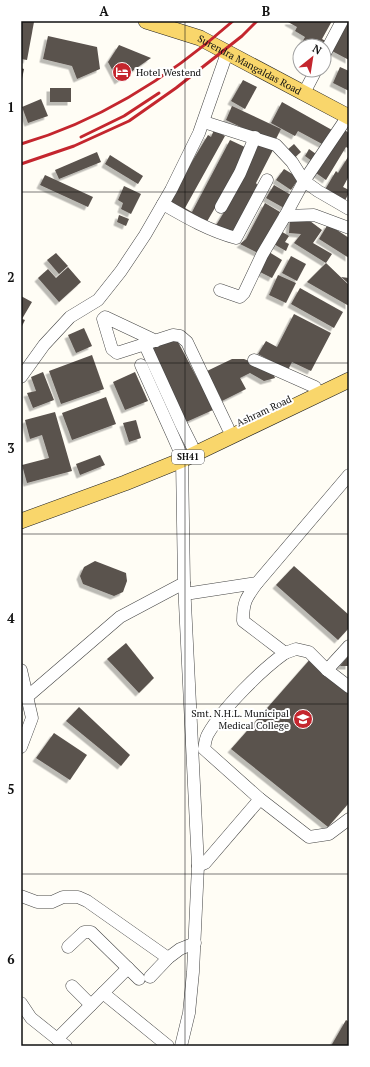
<svg xmlns="http://www.w3.org/2000/svg" width="370" height="1067" font-family="'PT Serif',serif">
	<style>
		.building { fill: #5a524d; filter: url(#shadow) }
		.lines { fill: none; stroke-linecap: round; stroke-linejoin: round }
		.minor-casing { stroke: #444; stroke-width: 13 }
		.major-casing { stroke: #222; stroke-width: 16 }
		.minor { stroke: #fff; stroke-width: 12 }
		.major { stroke: #f9d66b; stroke-width: 15 }
		.rail { stroke: #c4262e; stroke-width: 3 }
		.grid { fill: none; stroke: #111; stroke-width: 1; stroke-opacity: 0.55 }
		.labels { text-anchor: middle; dominant-baseline: central; stroke-width: 4; stroke-linejoin: round; paint-order: stroke }
		.shield { fill: #fff; stroke: #585858; stroke-width: 1 }
		.shield-label { font-size: 9px; font-weight: bold; fill: #111 }
		.street-label { font-size: 10px; fill: #111; stroke: #fff }
		.poi-label { font-size: 10px; fill: #111; stroke: #fff; text-anchor: start }
		.neatline { fill: none; stroke: #111; stroke-width: 1.5 }
		.grid-label { font-size: 13px; text-anchor: middle; font-weight: bold; fill: #111 }
	</style>
	<defs>
		<filter id="shadow"><feDropShadow dx="-3.5" dy="3.5" stdDeviation="0" flood-color="#0004"/></filter>
	</defs>
	<rect width="100%" height="100%" fill="#fffdf5"/>
	<g class="building">
		<polygon points="21,21 34,22 27,60 21,59"/>
		<polygon points="289,21 332,21 322,39 329,43 324,46 300,46 305,37 295,31 297,27 288,22"/>
		<polygon points="349,21 349,60 332,51"/>
		<polygon points="48,36 97,47 100,69 77,79 72,66 43,59"/>
		<polygon points="119,45 151,58 118,81 108,62"/>
		<polygon points="340,67 349,71 349,91 333,83"/>
		<polygon points="21,68 24,69 22,79 21,79"/>
		<polygon points="243,80 257,87 245,109 231,101"/>
		<rect x="50" y="88" width="21" height="14"/>
		<polygon points="41,99 48,116 28,123 22,107"/>
		<polygon points="282,102 332,130 324,145 298,131 295,136 271,123"/>
		<polygon points="232,106 281,129 274,143 226,120"/>
		<polygon points="343,129 349,133 349,149 346,147 326,180 316,173"/>
		<polygon points="214,130 225,136 185,208 192,212 230,140 247,148 219,201 205,225 167,203 208,135 211,137"/>
		<polygon points="257,142 273,150 256,183 258,186 231,236 215,227 229,204"/>
		<polygon points="294,144 301,152 293,159 286,151"/>
		<polygon points="309,149 316,154 312,161 305,156"/>
		<polygon points="97,152 101,162 59,179 55,170"/>
		<polygon points="110,155 143,176 138,184 105,164"/>
		<polygon points="348,157 349,158 349,176 343,187 349,190 349,193 343,204 323,193 336,171 338,173"/>
		<polygon points="284,169 299,178 291,190 276,180"/>
		<polygon points="45,175 93,197 88,207 40,185"/>
		<polygon points="274,185 291,195 284,208 266,198"/>
		<polygon points="124,186 141,194 131,214 121,209 123,203 118,200"/>
		<polygon points="265,203 280,212 258,253 240,244 246,239"/>
		<polygon points="119,215 129,219 126,226 117,222"/>
		<polygon points="290,219 310,221 322,230 313,243 332,254 326,263 349,285 349,306 307,282 326,263 294,243 301,234 289,233"/>
		<polygon points="328,224 349,238 349,258 319,239"/>
		<polygon points="279,230 289,236 285,242 289,244 286,251 272,243"/>
		<polygon points="269,252 282,260 272,278 258,271"/>
		<polygon points="56,253 68,266 59,274 47,260"/>
		<polygon points="291,256 306,264 297,281 282,273"/>
		<polygon points="68,267 81,282 59,302 38,278 48,269 56,278"/>
		<polygon points="278,275 296,283 286,303 269,295"/>
		<polygon points="341,277 349,278 349,284"/>
		<polygon points="300,288 343,312 334,328 291,304"/>
		<polygon points="21,296 32,302 22,319 25,320 21,328"/>
		<polygon points="294,314 331,333 311,371 292,362 288,370 258,354 266,341 277,347"/>
		<polygon points="84,328 92,346 76,353 68,335"/>
		<polygon points="176,338 203,389 213,410 184,423 150,348"/>
		<polygon points="92,355 104,389 61,404 49,371"/>
		<polygon points="232,359 244,359 272,370 275,378 264,381 250,373 240,378 246,389 222,401 207,371"/>
		<polygon points="43,372 54,400 33,408 27,393 36,391 31,377"/>
		<polygon points="135,372 148,401 125,410 113,382"/>
		<polygon points="106,397 116,424 72,440 62,413"/>
		<polygon points="55,412 72,471 27,483 22,465 49,458 42,435 30,439 25,420"/>
		<polygon points="136,420 141,438 129,442 123,423"/>
		<polygon points="100,455 105,465 80,475 76,464"/>
		<polygon points="95,561 126,573 127,581 123,592 114,596 83,584 80,576 84,567"/>
		<polygon points="294,566 349,615 349,628 338,640 276,585"/>
		<polygon points="126,643 154,678 139,693 107,659"/>
		<polygon points="349,655 349,666 340,666"/>
		<polygon points="312,657 349,689 349,803 328,827 231,749"/>
		<polygon points="79,707 130,755 121,766 66,721"/>
		<polygon points="54,733 87,755 70,780 36,758"/>
		<polygon points="346,1020 349,1022 349,1046 331,1046"/>
	</g>
	<g class="lines">
		<defs>
			<g id="minor">
				<polyline points="324,55 342,21"/>
				<polyline points="304,93 316,70"/>
				<polyline points="204,122 276,145 292,162 304,181 318,191 349,209"/>
				<path d="M 163,204 C 187,218 210,231 236,238 L 267,180"/>
				<polyline points="221,207 240,173 255,137"/>
				<polyline points="285,216 314,215 349,228"/>
				<polyline points="220,290 240,297 244,293 262,255 285,216 304,181 348,116"/>
				<polyline points="156,341 105,317 103,319 112,349 117,353 173,335 180,336 187,342 228,428"/>
				<polyline points="145,345 181,424 192,446"/>
				<polyline points="254,360 315,387"/>
				<polyline points="141,365 173,436 180,452 182,460 184,583 198,866 193,972 189,1013 181,1046"/>
				<polyline points="21,377 44,345 70,317 98,300 121,271 145,235 171,190 199,133 227,53"/>
				<polyline points="185,594 257,583 349,475"/>
				<polyline points="285,653 296,649 309,652 327,670 349,687"/>
				<polyline points="21,670 32,718 21,747"/>
				<polyline points="327,670 349,646"/>
				<polyline points="27,697 120,617 184,583"/>
				<polyline points="260,799 309,837 329,834 349,819"/>
				<path d="M 198,866 L 205,863 L 260,799 L 204,749 C 205,745 205,739 208,734 C 223,708 260,671 285,653 L 243,621 C 243,602 246,598 257,583"/>
				<polyline points="21,896 37,902 52,902 63,897 78,897 87,901 168,958 180,949 195,943"/>
				<polyline points="68,947 84,932 91,932 139,979"/>
				<polyline points="150,977 168,958"/>
				<polyline points="72,986 91,1005"/>
				<polyline points="103,993 168,1046"/>
				<polyline points="21,1003 31,1018 66,1046"/>
				<polyline points="57,1039 128,968"/>
			</g>
			<g id="major">
				<path id="s1" d="M 146,21 L 200,38 L 349,117"/>
				<polyline points="21,521 125,483 182,460 349,380"/>
			</g>
		</defs>
		<use href="#minor" class="minor-casing"/>
		<use href="#major" class="major-casing"/>
		<use href="#minor" class="minor"/>
		<use href="#major" class="major"/>
		<g class="rail">
			<polyline points="81,137 124,116 159,93"/>
			<path d="M 21,144 C 100,121 172,75 233,21"/>
			<polyline points="21,164 74,146 129,121 176,88 242,36 257,21"/>
		</g>
	</g>
	<path class="grid" d="M 185,21 L 185,1046M 21,192 L 349,192M 21,363 L 349,363M 21,534 L 349,534M 21,704 L 349,704M 21,874 L 349,874"/>
	<defs>
		<symbol id="hotel-disc" viewBox="-11 -11 22 22"><circle r="9.5" fill="#c4262e" stroke="#fff"/><path d="M-6-4.5h1.5V1H6V5H4.5V3h-9V5H-6ZM-4 0a1.8 1.8 0 1 1 3.6 0ZM.5 0V-2.5h3Q6-2.5 6 0Z" fill="#fff"/></symbol>
		<symbol id="university-disc" viewBox="-11 -11 22 22"><circle r="9.5" fill="#c4262e" stroke="#fff"/><path d="M0-5L7-2L0 1L-7-2ZM-4 1L0 2.5L4 1V4Q0 6-4 4Z" fill="#fff"/></symbol>
	</defs>
	<g fill-rule="evenodd">
		<use href="#hotel-disc" x="111" y="61" width="22" height="22"/>
		<use href="#university-disc" x="292" y="708" width="22" height="22"/>
	</g>
	<g class="labels">
		<rect class="shield" x="172" y="450" width="32" height="14" rx="3"/>
		<g class="shield-label">
			<text x="188" y="457">SH41</text>
		</g>
		<g class="street-label">
			<text stroke="none"><textPath href="#s1" startOffset="113">Surendra Mangaldas Road</textPath></text>
			<text transform="translate(264 411) rotate(-25)">Ashram Road</text>
		</g>
		<g class="poi-label">
			<text x="136" y="72">Hotel Westend</text>
			<text x="289" y="713" text-anchor="end">Smt. N.H.L. Municipal<tspan x="289" dy="12">Medical College</tspan></text>
		</g>
	</g>
	<rect width="370" height="1067" fill="none" stroke="#ffffff" stroke-width="44"/>
	<g transform="translate(312 58) rotate(30)"><circle r="19" fill="#ffffff" stroke="#a0a0a0"/>
	<path d="M0-3L7 15L0 10L-7 15Z" fill="#c4262e"/>
	<text y="-6" font-size="11" font-weight="bold" text-anchor="middle" fill="#111111">N</text>
	</g>
	<rect x="22" y="22" width="326" height="1023" class="neatline"/>
	<g class="grid-label">
		<text x="104" y="16">A</text>
		<text x="266" y="16">B</text>
		<text x="11" y="112">1</text>
		<text x="11" y="282">2</text>
		<text x="11" y="453">3</text>
		<text x="11" y="623">4</text>
		<text x="11" y="794">5</text>
		<text x="11" y="964">6</text>
	</g>
</svg>
